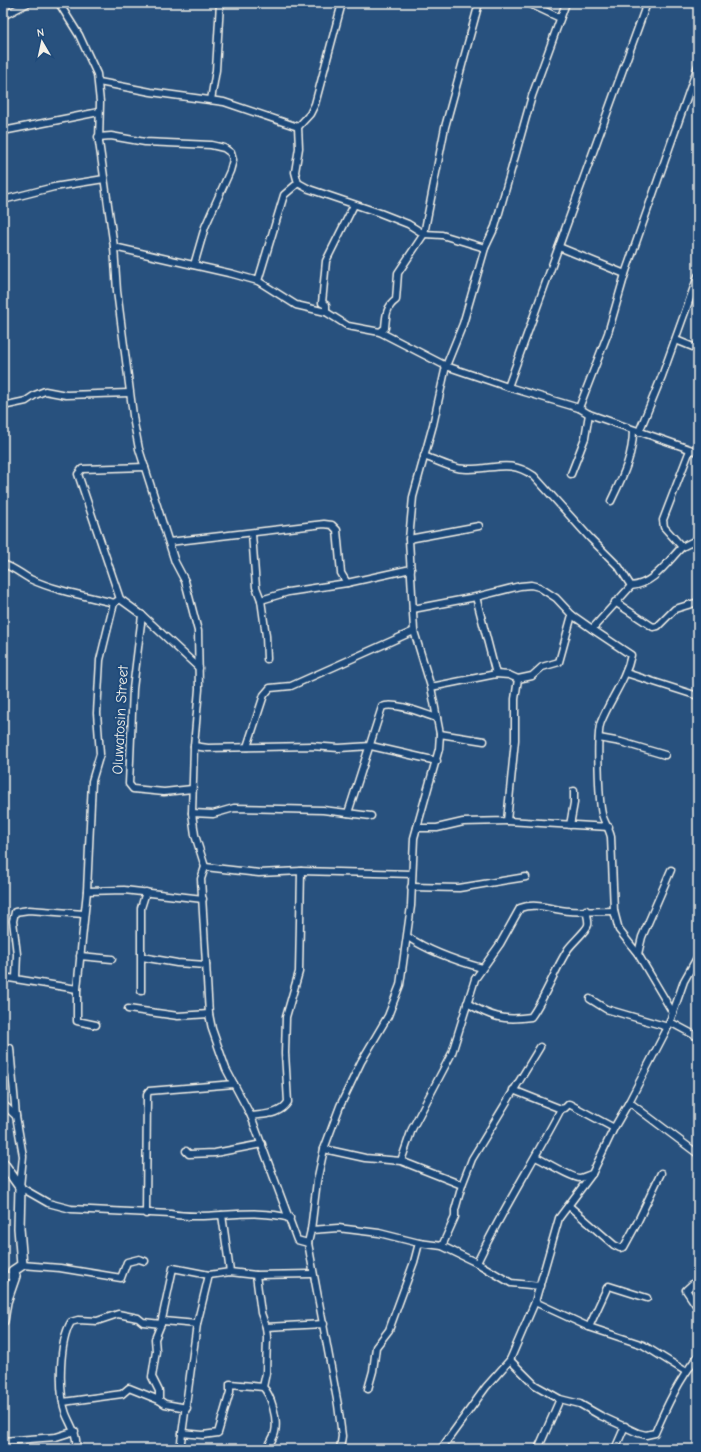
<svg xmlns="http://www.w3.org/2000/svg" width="701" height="1452" font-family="'Comic Neue',sans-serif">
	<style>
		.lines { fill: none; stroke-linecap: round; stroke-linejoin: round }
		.street-casing { stroke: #f4f1e8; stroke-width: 9 }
		.secondary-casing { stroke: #f4f1e8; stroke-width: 12 }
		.street { stroke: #1f4a7a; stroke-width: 6 }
		.secondary { stroke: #1f4a7a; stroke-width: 9 }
		.labels { text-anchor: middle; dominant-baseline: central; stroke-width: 4; stroke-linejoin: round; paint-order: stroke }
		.street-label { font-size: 15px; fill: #f4f1e8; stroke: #1f4a7a }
	</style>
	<rect width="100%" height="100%" fill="#28517e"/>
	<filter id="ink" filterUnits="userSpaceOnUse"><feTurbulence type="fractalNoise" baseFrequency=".025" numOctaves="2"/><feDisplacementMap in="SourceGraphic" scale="8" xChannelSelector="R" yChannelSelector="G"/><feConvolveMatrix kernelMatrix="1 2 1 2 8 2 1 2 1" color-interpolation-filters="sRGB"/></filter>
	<g filter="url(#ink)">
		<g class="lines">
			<defs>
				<g id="street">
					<polyline points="59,3 79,35 97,74 100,102 99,142 114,247 117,291 134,423 139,449 175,562 185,581 198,631 199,689 194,746 192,813 195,835 205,867 201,879 209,1014 212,1029 226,1069 251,1116 297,1240 308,1243 338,1405 342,1436 340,1449"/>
					<polyline points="342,3 315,104 310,114 298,127 299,148 295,172 298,183 309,189 380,213 408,224 424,234 442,235 485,248"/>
					<polyline points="528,3 560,18"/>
					<polyline points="3,16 28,3"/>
					<polyline points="99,82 151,92 224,102 298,127"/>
					<polyline points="211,100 216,70 220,3"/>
					<polyline points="3,131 99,112"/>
					<polyline points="98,137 111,136 145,142 211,145 224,148 231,153 233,160 230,171 205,227 194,265"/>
					<polyline points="3,200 54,187 104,179"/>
					<polyline points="114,247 233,274 258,281 296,305 326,312 348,326 380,332 446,366 508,387 579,408 589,414 698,452"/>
					<polyline points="559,247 625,274"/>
					<polyline points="258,281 284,195 298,183"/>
					<polyline points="326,312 326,305 322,303 326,261 354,205"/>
					<path d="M 380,332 L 385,328 C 386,316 386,307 396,300 L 398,273 L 424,234 L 445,127 L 479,3"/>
					<polyline points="676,340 698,349"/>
					<polyline points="508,387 647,3"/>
					<polyline points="3,406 26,401 35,395 45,391 66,395 129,393"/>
					<polyline points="579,408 608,333 625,274 698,66"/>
					<polyline points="639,432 662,376 698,276"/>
					<polyline points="690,450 663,520 664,527 682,547 698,539"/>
					<path d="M 424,456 C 438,461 454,470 469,469 C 495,469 510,459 534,476 L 590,538 L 619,567 L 631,586"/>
					<polyline points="145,467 82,469 78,474 120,599 142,615 199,668"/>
					<polyline points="571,474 585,438 589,414"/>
					<path d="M 611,501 C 622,478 633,457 633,430"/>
					<polyline points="252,534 256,587 261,600 266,636 267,659"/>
					<polyline points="409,539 479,526"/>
					<polyline points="169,542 324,524 332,525 337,530 341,573 347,583 411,569"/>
					<path d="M 3,564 C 13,567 21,574 30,579 C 56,591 86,596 114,603"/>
					<polyline points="476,597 496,674 509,675 518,679 532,676 542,667 559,662 572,615"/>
					<polyline points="261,600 288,592 347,583"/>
					<polyline points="615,602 653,627 658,626 675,609 698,602"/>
					<polyline points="413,609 476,597 520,586 531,585 539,587 556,598 572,615 592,629"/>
					<polyline points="142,615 133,689 129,784 133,789 164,792 192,789"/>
					<polyline points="626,673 698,696"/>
					<polyline points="431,687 496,674"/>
					<polyline points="440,734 484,741"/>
					<polyline points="599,738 621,742 665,755"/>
					<polyline points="194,746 208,748 311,746 339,748 371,746 437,761"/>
					<polyline points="247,747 264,695 270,688 291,686 414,631"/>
					<polyline points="192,813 213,814 234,808 323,810 371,816"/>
					<path d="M 348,813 L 382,707 C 394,701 424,714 437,718"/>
					<polyline points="507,821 609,827"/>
					<polyline points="570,825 574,803 574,791"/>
					<polyline points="417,828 437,828 463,822 507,821 515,740 515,699 518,679"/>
					<path d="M 205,867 L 259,873 L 301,871 L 299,972 L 286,1017 L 285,1053 L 288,1102 C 280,1115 265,1114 251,1116"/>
					<polyline points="301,871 412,874"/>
					<polyline points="411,887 459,888 526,877"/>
					<polyline points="87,891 124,890 203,899"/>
					<path d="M 408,937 C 430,952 457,961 482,968"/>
					<polyline points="638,954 642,937 671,870"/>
					<polyline points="80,956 112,959"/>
					<polyline points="142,957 177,963 206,965"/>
					<polyline points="3,977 77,989"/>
					<polyline points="16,978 17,954 13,921 15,912 29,910 84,914"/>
					<polyline points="141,991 141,908 146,892"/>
					<polyline points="590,999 606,1009 668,1027"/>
					<path d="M 467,1003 C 491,1017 503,1021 531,1017 C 546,996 554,971 568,949 C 572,943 587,930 588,925 C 589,921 587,915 586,910"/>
					<polyline points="128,1009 178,1016 209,1014"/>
					<path d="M 673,1013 L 638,954 L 619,930 L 614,911 L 611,837 C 609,828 604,822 602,814 C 599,802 596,733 601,722 C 610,699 626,680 631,655 L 592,629 L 631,586 C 654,584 667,562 682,547"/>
					<polyline points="670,1022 698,1037"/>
					<polyline points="96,1025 77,1021 77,989 87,891 92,781 100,754 97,713 100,660 114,603 120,599"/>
					<path d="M 10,1048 L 16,1116 L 23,1156 L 20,1187 L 48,1203 L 71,1209 L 170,1214 C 209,1221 251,1207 290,1218"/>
					<polyline points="513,1090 561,1109 565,1108 569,1104 614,1128"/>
					<polyline points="629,1102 698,1154"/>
					<polyline points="3,1104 16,1116"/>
					<polyline points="324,1149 365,1158 401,1161 462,1185"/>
					<polyline points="186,1151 189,1154 215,1153 262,1144"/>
					<path d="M 536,1157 C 544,1161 574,1179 580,1178 C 584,1177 588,1175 592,1174"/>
					<path d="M 401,1161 L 412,1129 L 452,1053 L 475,979 L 500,944 L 520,908 C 537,902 552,910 569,911 C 584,912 599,911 614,911"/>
					<polyline points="569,1206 614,1245 620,1248 624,1247 636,1225 661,1173"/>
					<polyline points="146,1214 147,1094 149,1091 234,1084"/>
					<polyline points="222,1215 230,1272"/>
					<polyline points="311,1230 317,1181 324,1149 340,1106 361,1062 388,1016 400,985 411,906 414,838 439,749 440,734 431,687 414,631 409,539 413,497 433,425 446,366 463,324 485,248 495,227 532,96 566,3"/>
					<polyline points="308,1243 311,1230 338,1228 379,1233 419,1243 442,1246 477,1263 511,1283 540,1286"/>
					<polyline points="442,1246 455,1217 455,1210 462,1185 472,1159 540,1047"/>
					<path d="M 477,1263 C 502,1210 534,1161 561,1109"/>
					<polyline points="22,1265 60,1268 121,1278 127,1262 139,1259 145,1261"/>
					<polyline points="256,1275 261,1313 266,1327 267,1337 266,1373 263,1387"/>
					<polyline points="3,1276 15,1276"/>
					<polyline points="698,1279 686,1290 698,1308"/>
					<polyline points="535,1302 589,1327 643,1345 685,1371"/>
					<polyline points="163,1321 197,1324"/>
					<polyline points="161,1324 155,1339 156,1351 152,1377 159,1391 159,1400 165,1404 187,1408"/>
					<polyline points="266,1327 324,1324"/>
					<polyline points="589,1327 607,1288 609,1286 647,1298"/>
					<path d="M 510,1360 L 535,1385 L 560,1399 L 580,1404 L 601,1416 L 638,1433 L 646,1435 L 655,1433 C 667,1405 679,1380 698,1356"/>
					<polyline points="368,1389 373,1371 376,1347 389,1330 414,1262 419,1243"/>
					<polyline points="63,1402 122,1394 129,1388 159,1400"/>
					<path d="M 182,1433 L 203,1435 L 218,1433 L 230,1392 L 230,1384 L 263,1387 C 271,1395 278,1419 275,1432 C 274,1438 269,1443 268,1449"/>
					<polyline points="3,1441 56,1437 75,1431"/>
					<path d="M 76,1449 C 78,1435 71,1426 66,1414 C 58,1392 59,1342 71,1322 L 78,1320 L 97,1321 L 118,1314 L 138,1318 L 143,1322 L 161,1324 L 173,1268 L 209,1275"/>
					<polyline points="180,1449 197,1324 209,1275 230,1272 256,1275 312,1274"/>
					<polyline points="441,1449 486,1387 510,1360 535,1302 559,1218 592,1174 614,1128 629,1102 668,1027 684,981 698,956"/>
					<polyline points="538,1449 560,1399"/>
					<polyline points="615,1449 625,1426"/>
				</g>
				<polyline id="secondary" points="3,1163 20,1187 19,1228 22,1265 13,1271 15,1276 6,1302 3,1321"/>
			</defs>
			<use href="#street" class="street-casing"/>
			<use href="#secondary" class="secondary-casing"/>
			<use href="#street" class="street"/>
			<use href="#secondary" class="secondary"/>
		</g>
	</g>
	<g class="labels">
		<g class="street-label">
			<text transform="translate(120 720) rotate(-87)">Oluwatosin Street</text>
		</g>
	</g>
	<rect width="701" height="1452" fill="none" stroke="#1f4a7a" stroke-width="16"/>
	<rect x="8" y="8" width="685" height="1436" fill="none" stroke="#f4f1e8" stroke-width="1.5" filter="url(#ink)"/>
	<g transform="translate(42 42) rotate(351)" stroke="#1f4a7a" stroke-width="3" paint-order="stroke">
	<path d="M0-3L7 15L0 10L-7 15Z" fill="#f4f1e8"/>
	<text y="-6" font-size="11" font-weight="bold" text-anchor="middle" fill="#f4f1e8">N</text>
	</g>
</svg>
